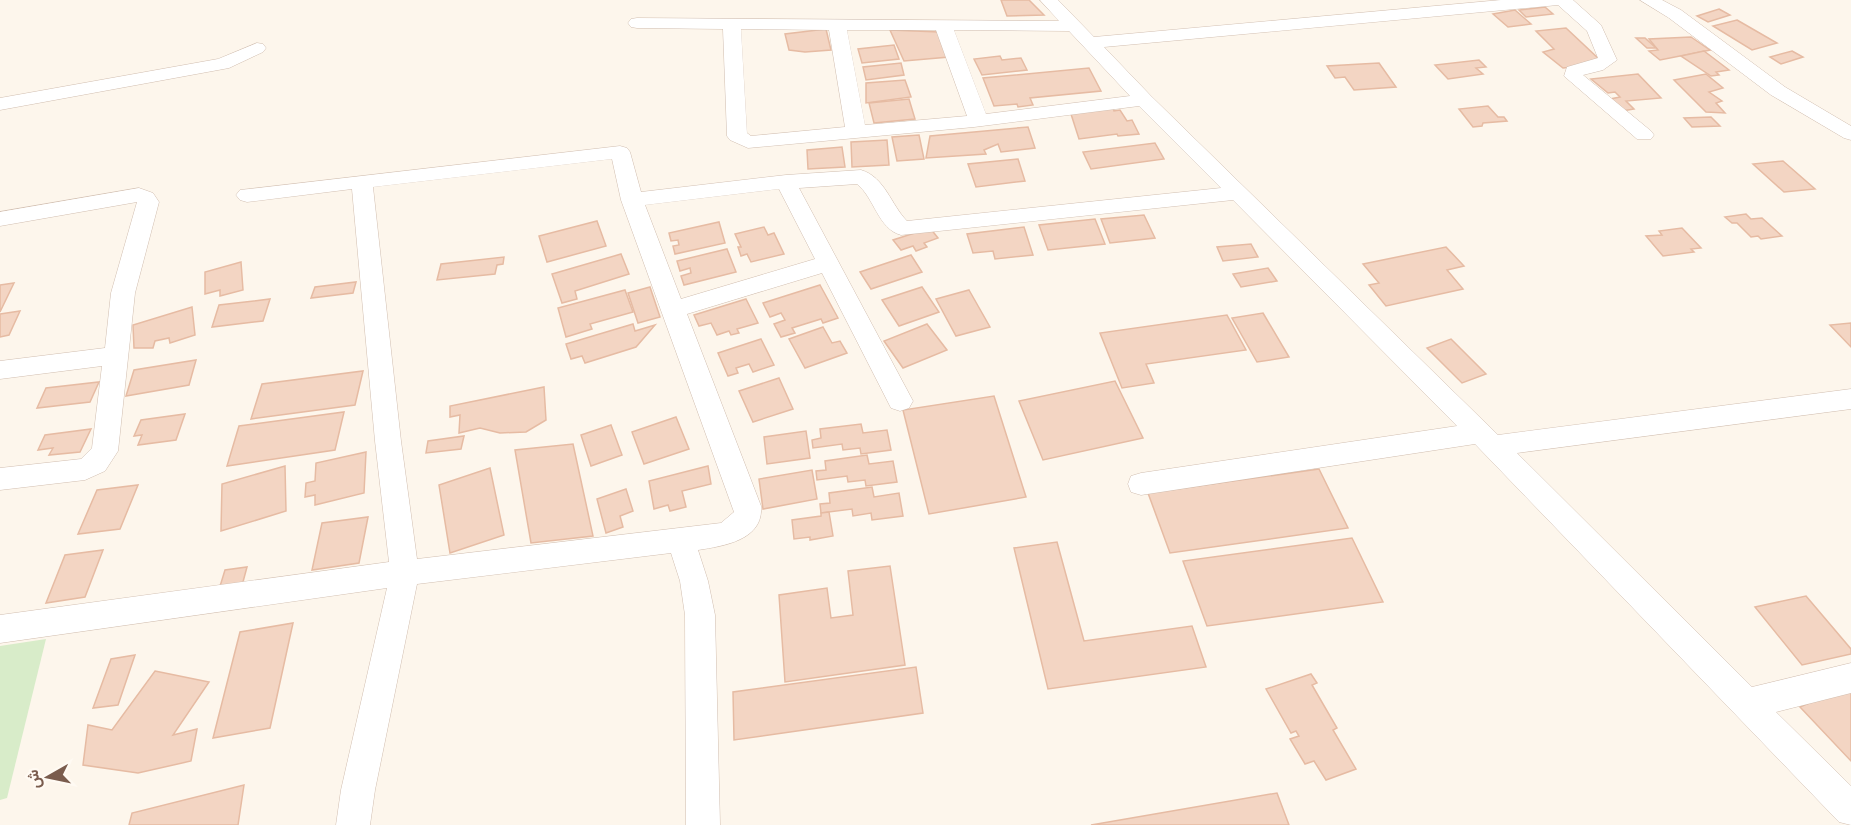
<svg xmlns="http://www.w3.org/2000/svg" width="1851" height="825" font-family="Cabin,Vazirmatn,sans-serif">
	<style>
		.green { fill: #d8ecc9 }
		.building { fill: #f3d5c3; stroke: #e6bba3; stroke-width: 1.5 }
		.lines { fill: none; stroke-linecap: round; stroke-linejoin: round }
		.minor-casing { stroke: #d1beb0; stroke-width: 1 }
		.minor { fill: #fff; fill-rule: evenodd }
	</style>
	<rect width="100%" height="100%" fill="#fdf6ec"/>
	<polygon class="green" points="46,639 7,798 0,800 0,646"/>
	<g class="building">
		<polygon points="1001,0 1029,0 1044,15 1007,16"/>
		<polygon points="1545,7 1553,14 1526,17 1519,10"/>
		<polygon points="1719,9 1730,15 1708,22 1697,16"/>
		<polygon points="1515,10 1531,24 1508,27 1493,14"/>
		<polygon points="1737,20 1777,43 1752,50 1713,26"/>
		<polygon points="1566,28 1600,60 1583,66 1563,68 1543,52 1554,49 1536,31"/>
		<polygon points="826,29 831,50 805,52 789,50 785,34"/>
		<polygon points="890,30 939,32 949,57 904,61"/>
		<polygon points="1691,37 1710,50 1660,60 1649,51 1658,50 1649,39"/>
		<polygon points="1636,38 1645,38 1656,48 1647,48"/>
		<polygon points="894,45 899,59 862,63 858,49"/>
		<polygon points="1704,51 1729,70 1716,72 1719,75 1711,76 1681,56"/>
		<polygon points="1792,51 1803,57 1781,64 1770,57"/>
		<polygon points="1000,56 1002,60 1021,58 1027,70 982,75 974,59"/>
		<polygon points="1479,60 1486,67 1476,68 1483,74 1448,79 1435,65"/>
		<polygon points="901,63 904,75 866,80 863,67"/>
		<polygon points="1379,63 1396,87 1354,90 1345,77 1335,78 1327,66"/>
		<polygon points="1089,68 1101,91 1030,98 1033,105 1018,107 1017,104 994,106 983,78"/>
		<polygon points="1638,74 1661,98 1626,101 1634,109 1622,111 1610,99 1620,97 1615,92 1608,93 1591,79"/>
		<polygon points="1706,74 1723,88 1709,92 1722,101 1716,103 1725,113 1706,112 1674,80"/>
		<polygon points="905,80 911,97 866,103 866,83"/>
		<polygon points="909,99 915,119 874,123 869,103"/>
		<polygon points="1488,106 1498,117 1504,117 1507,121 1483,123 1482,126 1473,127 1459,109"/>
		<polygon points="1113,108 1114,111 1120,110 1127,121 1132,120 1139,134 1118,136 1117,134 1079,139 1071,114"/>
		<polygon points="1711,117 1720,126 1692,127 1684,118"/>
		<polygon points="1028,127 1035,148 1001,152 998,144 984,150 986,154 926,158 930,136"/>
		<polygon points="919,135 924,159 897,161 892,137"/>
		<polygon points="887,140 889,165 852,167 851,142"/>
		<polygon points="1155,143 1164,159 1091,169 1083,152"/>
		<polygon points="842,147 845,167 808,169 807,150"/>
		<polygon points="1018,159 1025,181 976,187 968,164"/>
		<polygon points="1783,161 1815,189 1784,192 1753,164"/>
		<polygon points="1746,214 1751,219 1762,218 1782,236 1761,239 1758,236 1751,237 1737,223 1732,223 1725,217"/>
		<polygon points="1144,215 1155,238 1110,243 1101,219"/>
		<polygon points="1095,219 1105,244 1048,250 1039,225"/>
		<polygon points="597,221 606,246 547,262 539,236"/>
		<polygon points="719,222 725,243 675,254 673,246 679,245 678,240 671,241 669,233"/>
		<polygon points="764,227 768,235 774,233 784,254 751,262 747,254 741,256 738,247 741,247 735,234"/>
		<polygon points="1024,227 1033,255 995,259 993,251 973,253 967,234"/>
		<polygon points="930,228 938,238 924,243 927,247 916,251 913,246 901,250 893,240"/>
		<polygon points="1682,228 1701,248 1691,249 1694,252 1663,256 1646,236 1662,235 1659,231"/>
		<polygon points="1251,244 1258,257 1223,261 1217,247"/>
		<polygon points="1446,247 1464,266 1447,270 1463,289 1386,306 1369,285 1379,283 1363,264"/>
		<polygon points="727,249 736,272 684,285 681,276 691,273 690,268 680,271 677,261"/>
		<polygon points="621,254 629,274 575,291 577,299 562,303 552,274"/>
		<polygon points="911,255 922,272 871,289 860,272"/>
		<polygon points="504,257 503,264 497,265 495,274 437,280 441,264"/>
		<polygon points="241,262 243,290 220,296 220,290 205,294 205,272"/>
		<polygon points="1268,268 1277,281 1241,287 1233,274"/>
		<polygon points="356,282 353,293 311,298 315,287"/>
		<polygon points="14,283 0,312 0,285"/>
		<polygon points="820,285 838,318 823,323 821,319 792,328 795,333 781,337 774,324 785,320 781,313 770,317 763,303"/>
		<polygon points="650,287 660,317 638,323 628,293"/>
		<polygon points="922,287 939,312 899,326 882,300"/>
		<polygon points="625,290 633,312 590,324 592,329 566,337 558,308"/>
		<polygon points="969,290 990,327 956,336 936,299"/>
		<polygon points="270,299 263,321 212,327 219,305"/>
		<polygon points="746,299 758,323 737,329 739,333 731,335 729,331 717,335 711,323 699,326 694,315"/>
		<polygon points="192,307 195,335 170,343 169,338 155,341 153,348 134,348 133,325"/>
		<polygon points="20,311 9,335 0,337 0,314"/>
		<polygon points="1263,313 1289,357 1257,362 1232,318"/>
		<polygon points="1227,315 1246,350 1146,364 1154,383 1122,388 1100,333"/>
		<polygon points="1851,323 1851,347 1830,325"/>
		<polygon points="633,324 635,331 655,325 636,347 585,363 582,356 571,359 566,344"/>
		<polygon points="927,324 947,350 903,368 884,341"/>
		<polygon points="823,327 832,343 840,341 847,353 805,368 789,339"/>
		<polygon points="761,339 774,365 753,372 749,364 736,368 738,373 728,376 718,353"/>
		<polygon points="1451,339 1486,374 1462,383 1427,348"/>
		<polygon points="196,360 189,385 126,396 134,370"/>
		<polygon points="363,371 355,405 251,419 262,384"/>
		<polygon points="779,378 793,409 753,422 739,391"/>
		<polygon points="1115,381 1143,438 1043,460 1019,401"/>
		<polygon points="99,382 90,402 37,408 46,388"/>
		<polygon points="544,387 546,420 526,432 500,433 480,428 459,433 460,415 450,417 450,406"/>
		<polygon points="994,396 1026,497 929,514 903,410"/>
		<polygon points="344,412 335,450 227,466 239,426"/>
		<polygon points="185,414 176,440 138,445 142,435 134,436 141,420"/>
		<polygon points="676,417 689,449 644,464 632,432"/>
		<polygon points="861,424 863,433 887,430 891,450 861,454 860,448 843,450 842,444 813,448 812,440 821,438 820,429"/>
		<polygon points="611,425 622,455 591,466 581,435"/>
		<polygon points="91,429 80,452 49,455 53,448 38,450 45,435"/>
		<polygon points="806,431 810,458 767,464 764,437"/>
		<polygon points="464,436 461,449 426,453 428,441"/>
		<polygon points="573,444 593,536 531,543 515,450"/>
		<polygon points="366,452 364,493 315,505 315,495 305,497 306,483 315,481 316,463"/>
		<polygon points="867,455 869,464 893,461 897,482 866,486 865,480 848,482 847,476 817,480 816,471 826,470 825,461"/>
		<polygon points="285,466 286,511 221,531 222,484"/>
		<polygon points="708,466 711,484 682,491 686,507 670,511 668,505 654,509 649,481"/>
		<polygon points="490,468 504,535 450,553 439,485"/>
		<polygon points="1319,469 1348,528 1170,553 1148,493"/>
		<polygon points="812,470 817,499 763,509 759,479"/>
		<polygon points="138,485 120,529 78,534 97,490"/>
		<polygon points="872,487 874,497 899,493 903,516 872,520 871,513 853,516 852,509 821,513 820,504 830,503 829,493"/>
		<polygon points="626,489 633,511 620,516 623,527 606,533 597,499"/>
		<polygon points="829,512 833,536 810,540 810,537 794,539 792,520 821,516 821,513"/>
		<polygon points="368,517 359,563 312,570 322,523"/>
		<polygon points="1352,538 1383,602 1207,626 1183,561"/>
		<polygon points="1057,542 1084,641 1192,626 1206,667 1048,689 1014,548"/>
		<polygon points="103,550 85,597 46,603 65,555"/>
		<polygon points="890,566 905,665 785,682 779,595 827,588 831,618 853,615 848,571"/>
		<polygon points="247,567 240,593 217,596 225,570"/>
		<polygon points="1806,596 1851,649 1851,654 1802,665 1755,607"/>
		<polygon points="293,623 270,728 213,738 240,632"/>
		<polygon points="135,655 118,705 93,708 111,659"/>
		<polygon points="916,667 923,713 734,740 733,692"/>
		<polygon points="155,671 209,682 173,735 197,729 191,761 138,773 83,765 88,725 112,730"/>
		<polygon points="1311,674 1317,683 1312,685 1337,728 1333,730 1356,769 1326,780 1314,761 1305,764 1290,739 1299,736 1296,731 1291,733 1266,689"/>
		<polygon points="1850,685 1851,686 1851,761 1800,707"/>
		<polygon points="244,785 238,825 129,825 132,813"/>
		<polygon points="1277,793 1289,825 1091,825"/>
	</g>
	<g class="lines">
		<defs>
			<g id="minor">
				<path d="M 1040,0 L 1058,0 L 1094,37 L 1501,0 L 1573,0 L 1601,25 L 1617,60 L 1603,70 L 1583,75 L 1651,131 L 1654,135 L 1651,139 L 1637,139 L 1564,76 L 1567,67 L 1598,58 L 1587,31 L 1558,5 L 1104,47 L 1151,96 L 1498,435 L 1851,389 L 1851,409 L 1517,453 L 1752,687 L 1851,663 L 1851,693 L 1776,712 L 1851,786 L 1851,825 L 1839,822 L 1475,444 L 1141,495 L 1131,492 L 1128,484 L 1131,476 L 1141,473 L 1457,426 L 1233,200 L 901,235 C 878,229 874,197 857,184 L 799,188 L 913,401 L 909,408 L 900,411 L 891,408 L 822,273 L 687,314 L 761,506 C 764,540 724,546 698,550 L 708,581 L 715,615 L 720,825 L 686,825 L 685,615 L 680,581 L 671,553 L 417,584 L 375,790 L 370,825 L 336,825 L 341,790 L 387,588 L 0,643 L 0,615 L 389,562 L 375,441 L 352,189 L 247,202 L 240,200 L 236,195 L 240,190 L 620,146 L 627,148 L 630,152 L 641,192 L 786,175 L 861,170 C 885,177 891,205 907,221 L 1221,188 L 1139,106 L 974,127 L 748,148 L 730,140 L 727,136 L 723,29 L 637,28 L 631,27 L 628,23 L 631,19 L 637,18 L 1059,21 ZM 741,29 L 829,30 L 845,127 L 751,136 L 747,133 ZM 847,30 L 936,30 L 967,116 L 865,125 ZM 954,30 L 1069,31 L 1130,96 L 986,114 ZM 612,159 L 621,200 L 734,512 L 721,523 L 417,559 L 401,441 L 373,187 ZM 779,189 L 815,259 L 681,299 L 645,205 Z"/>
				<polygon points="1640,0 1662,0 1681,10 1785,87 1851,126 1851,140 1844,138 1771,95 1669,18"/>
				<polygon points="257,43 263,44 266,48 263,52 229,68 0,110 0,98 218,59"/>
				<polygon points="139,188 153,193 159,202 135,293 118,451 105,471 85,480 0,490 0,468 81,459 92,448 102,366 0,379 0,361 105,348 111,293 137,202 0,226 0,212"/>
			</g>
		</defs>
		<use href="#minor" class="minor-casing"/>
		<use href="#minor" class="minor"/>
	</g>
	<g transform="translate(48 777) rotate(261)" stroke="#fffaf3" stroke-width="4.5" paint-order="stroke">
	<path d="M0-4.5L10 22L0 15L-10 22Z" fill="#7a5c4d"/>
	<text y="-9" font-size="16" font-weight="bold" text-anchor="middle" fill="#7a5c4d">ش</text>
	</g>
</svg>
